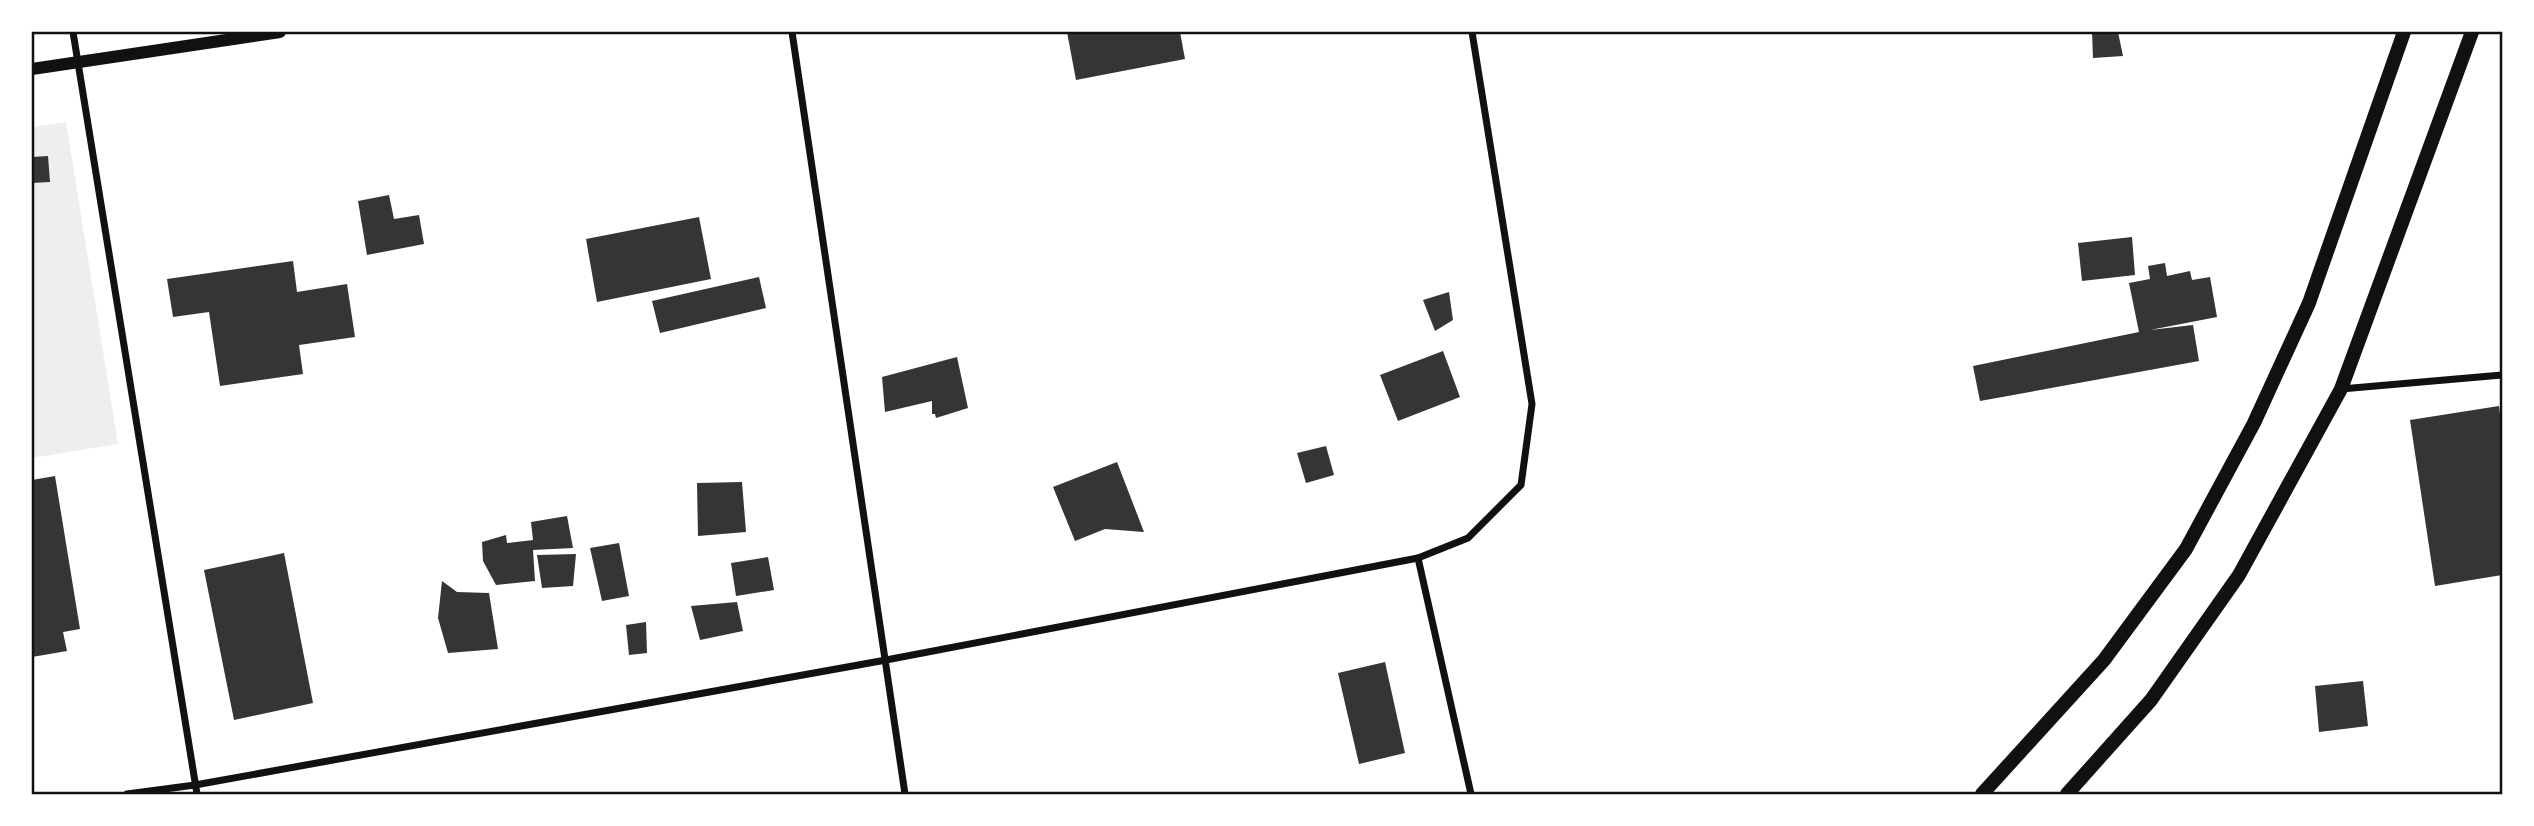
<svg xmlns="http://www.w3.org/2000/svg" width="2534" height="826" font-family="'Sofia Sans Condensed',sans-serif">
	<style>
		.green { fill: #eee }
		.building { fill: #353535 }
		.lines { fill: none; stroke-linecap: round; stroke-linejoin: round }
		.minor { stroke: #111; stroke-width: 7 }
		.tertiary { stroke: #111; stroke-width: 12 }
		.secondary { stroke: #111; stroke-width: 14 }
		.neatline { fill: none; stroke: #111; stroke-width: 2.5 }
	</style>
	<rect width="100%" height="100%" fill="#fff"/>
	<polygon class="green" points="66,122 118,444 32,458 32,127"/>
	<g class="building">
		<polygon points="1067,32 1180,32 1185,59 1076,80"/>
		<polygon points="2092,32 2118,32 2123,56 2093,58"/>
		<polygon points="48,156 50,182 32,183 32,157"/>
		<polygon points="389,195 394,219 419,215 424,244 367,255 358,201"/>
		<polygon points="699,217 711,279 597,302 586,239"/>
		<polygon points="2132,237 2135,275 2082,281 2078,243"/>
		<polygon points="293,261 297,292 347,284 355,337 299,345 303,374 220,386 209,312 173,317 167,279"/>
		<polygon points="2165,263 2167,276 2190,271 2192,280 2210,277 2217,317 2150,330 2193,325 2199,361 1980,401 1973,366 2139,332 2129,283 2150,279 2148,266"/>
		<polygon points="759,277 766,308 660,333 652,301"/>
		<polygon points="1449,292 1453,320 1435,331 1423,300"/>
		<polygon points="1443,351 1460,397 1398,421 1380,375"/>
		<polygon points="957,357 968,408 936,418 935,414 932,414 932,401 885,412 882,377"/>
		<polygon points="2499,406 2502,430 2502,575 2435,586 2410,420"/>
		<polygon points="1326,446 1334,475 1306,483 1297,453"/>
		<polygon points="1117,462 1144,532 1105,529 1075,541 1053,487"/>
		<polygon points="55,476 80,629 63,632 67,651 32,657 32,480"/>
		<polygon points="742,482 746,532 698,536 697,483"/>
		<polygon points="567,516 573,548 533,550 535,581 496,585 483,561 482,542 506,535 507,543 533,540 531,522"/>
		<polygon points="619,543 629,596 602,601 590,548"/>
		<polygon points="284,553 313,703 234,720 204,570"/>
		<polygon points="576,554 573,586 542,588 537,555"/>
		<polygon points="768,557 774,590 736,596 731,563"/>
		<polygon points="442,581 457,592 489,593 498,649 448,653 438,618"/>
		<polygon points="737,602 743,631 700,640 691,606"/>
		<polygon points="646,622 647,653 629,655 626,625"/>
		<polygon points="1385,662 1405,753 1359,764 1338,673"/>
		<polygon points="2363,681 2368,726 2319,732 2315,686"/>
	</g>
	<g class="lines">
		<g class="minor">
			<polyline points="73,32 197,794"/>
			<polyline points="792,32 905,794"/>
			<polyline points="2341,389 2502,375"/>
			<polyline points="1418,558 1471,794"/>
			<polyline points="127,794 195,785 886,660 1418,558 1468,538 1521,485 1532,404 1472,32"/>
		</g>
		<polyline class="tertiary" points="32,69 280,32"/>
		<g class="secondary">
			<polyline points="1982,794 2104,660 2186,549 2254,423 2309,303 2404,32"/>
			<polyline points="2067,794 2151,700 2239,575 2341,389 2472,32"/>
		</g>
	</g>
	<rect width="2534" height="826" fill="none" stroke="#ffffff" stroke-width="66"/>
	<rect x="33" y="33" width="2468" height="760" class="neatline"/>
</svg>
